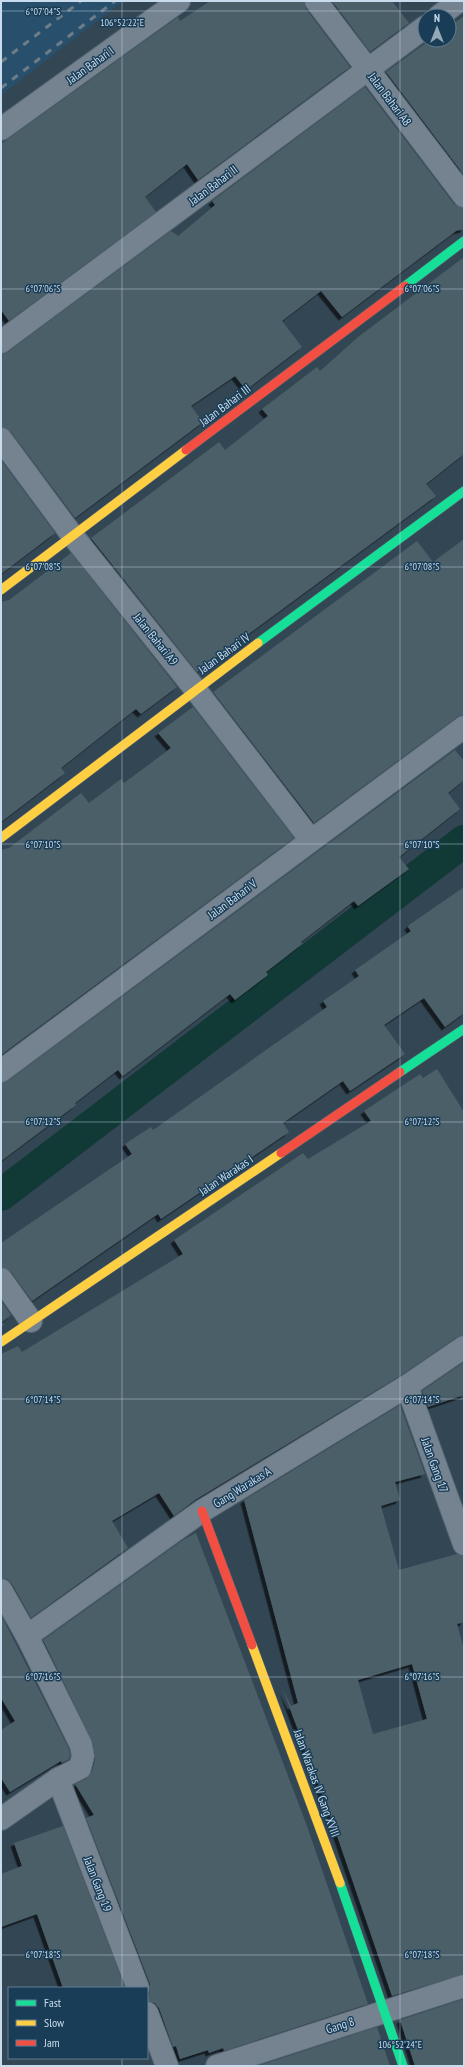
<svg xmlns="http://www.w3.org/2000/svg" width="465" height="2067" font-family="'PT Sans Narrow',sans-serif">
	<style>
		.built { fill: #284f6b }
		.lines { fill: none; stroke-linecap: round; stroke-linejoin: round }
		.canal { stroke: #113936; stroke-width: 32 }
		.building { fill: #4c5f68; fill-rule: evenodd; filter: url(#shadow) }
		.street-casing { stroke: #546471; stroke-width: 24 }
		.fast-casing { stroke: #546471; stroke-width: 10 }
		.slow-casing { stroke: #546471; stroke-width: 10 }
		.jam-casing { stroke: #546471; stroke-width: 10 }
		.street { stroke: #74838f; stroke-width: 22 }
		.fast { stroke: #16e098; stroke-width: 9 }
		.slow { stroke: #ffcf43; stroke-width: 9 }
		.jam { stroke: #f24e42; stroke-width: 9 }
		.rail { stroke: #6d7c87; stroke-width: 3; stroke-dasharray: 7 7; stroke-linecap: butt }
		.ticks { fill: none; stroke: #c9dced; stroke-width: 1; stroke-opacity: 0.45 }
		.labels { text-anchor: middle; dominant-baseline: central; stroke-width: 3; stroke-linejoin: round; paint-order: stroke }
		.street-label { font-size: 12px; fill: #c9dced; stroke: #1a3d57 }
		.ticks-label { font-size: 10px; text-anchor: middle; fill: #c9dced; stroke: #1a3d57; stroke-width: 3; stroke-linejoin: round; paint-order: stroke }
	</style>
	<defs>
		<filter id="shadow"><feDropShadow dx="-3.5" dy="3.5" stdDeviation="0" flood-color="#0009"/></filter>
	</defs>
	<rect width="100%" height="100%" fill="#334654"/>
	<polygon class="built" points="1,1 123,1 1,95"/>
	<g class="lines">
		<polyline class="canal" points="1,1195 464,841"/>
	</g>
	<g class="building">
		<polygon points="210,1 304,1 306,9 350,67 198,180 187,164 145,197 156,212 9,321 1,310 1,144 178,17 180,21"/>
		<polygon points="332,1 392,1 409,23 370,52"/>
		<polygon points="464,16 464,175 386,72 430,40 449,40 449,27"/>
		<polygon points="365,87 454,204 464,208 464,229 456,231 342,317 321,291 282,321 302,347 246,390 235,376 191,406 203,422 75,518 11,432 1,427 1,354 8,352 171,231 178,236 215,205 212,201"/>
		<polygon points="464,257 464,454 426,484 436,496 197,672 91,538 219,442 225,450 268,416 262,409 317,367 320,371 358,337"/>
		<polygon points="1,460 55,533 1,574"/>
		<polygon points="464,539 464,714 457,717 314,823 213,692 417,541 433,562"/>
		<polygon points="71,553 177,687 141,714 136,709 118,723 61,768 65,773 1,822 1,602 9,600"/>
		<polygon points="193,707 294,838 1,1055 1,850 9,848 81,793 89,803 121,779 124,783 171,748 158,733"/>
		<polygon points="455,750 464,761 464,780 448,793 460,809 399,857 409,869 358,906 354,901 301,942 302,944 266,972 268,975 235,1000 230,994 123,1076 118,1070 75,1103 76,1105 1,1161 1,1083 8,1081"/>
		<polygon points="464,887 464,1013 445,1027 424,998 384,1025 405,1054 350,1091 343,1081 283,1123 289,1132 161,1219 158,1214 32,1301 11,1272 1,1267 1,1243 132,1154 125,1144 151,1127 153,1130 327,1007 323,1001 359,976 355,970 411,931 408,927 409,925"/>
		<polygon points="437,1069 464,1112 464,1335 457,1337 400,1376 195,1500 174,1516 159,1493 112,1521 128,1548 31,1618 12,1584 7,1579 1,1578 1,1354 18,1346 22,1352 183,1254 174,1240 303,1153 308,1159 371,1121 364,1111 420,1074 423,1078"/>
		<polygon points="1,1301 11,1315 2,1322 4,1325 1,1327"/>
		<polygon points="464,1362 464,1395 428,1407 422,1391"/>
		<path d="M 400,1405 L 425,1474 L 395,1482 L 400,1500 L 381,1506 L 399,1570 L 457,1554 L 464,1556 L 464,1622 L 457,1624 L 464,1649 L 464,1974 L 392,1996 L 331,1818 L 283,1690 L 291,1706 L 298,1703 L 244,1500 ZM 412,1664 L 427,1719 L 373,1734 L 358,1680 Z"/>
		<polygon points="196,1533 307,1826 368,2004 224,2051 223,2048 209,2053 208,2050 180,2059 176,2046 173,2047 159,2008 155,2003 147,2001 150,1990 150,1984 86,1818 94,1815 75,1784 86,1779 92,1771 95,1759 93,1743 43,1640 183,1540"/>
		<polygon points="1,1615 69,1749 70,1756 69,1759 62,1763 61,1761 10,1792 1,1778 1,1730 15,1721 1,1698"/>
		<polygon points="63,1826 125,1988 63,1988 37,1914 1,1927 1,1874 22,1866 14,1843"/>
		<polygon points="464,1999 464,2066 415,2066 400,2020"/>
		<polygon points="377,2027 390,2066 258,2066"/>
	</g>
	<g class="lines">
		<defs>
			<g id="street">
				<polyline points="316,1 464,196"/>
				<polyline points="439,16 459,1"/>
				<polyline points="1,129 179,1"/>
				<polyline points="1,342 425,27"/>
				<polyline points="1,439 72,535 195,689 311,840"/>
				<polyline points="1,1071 464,727"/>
				<polyline points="1,1279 31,1321"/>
				<polyline points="407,1386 464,1544"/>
				<polyline points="1,1590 27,1636 81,1745 83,1756 80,1768 58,1779 1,1819"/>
				<polyline points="27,1636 202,1511 407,1386 464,1347"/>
				<polyline points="58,1779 138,1988"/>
				<polyline points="147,2013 167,2066"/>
				<polyline points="217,2066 464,1986"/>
			</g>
			<g id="fast">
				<polyline points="405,286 464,241"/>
				<polyline points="258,643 464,491"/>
				<polyline points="400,1072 464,1029"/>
				<polyline points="340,1883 403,2066"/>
			</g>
			<g id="slow">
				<polyline points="1,590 186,450"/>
				<polyline points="1,838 258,643"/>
				<polyline points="1,1342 281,1153"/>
				<polyline points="252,1645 340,1883"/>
			</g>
			<g id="jam">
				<polyline points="186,450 405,286"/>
				<polyline points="281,1153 400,1072"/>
				<polyline points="202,1511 252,1645"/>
			</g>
		</defs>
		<use href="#street" class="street-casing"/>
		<use href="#fast" class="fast-casing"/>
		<use href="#slow" class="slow-casing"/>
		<use href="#jam" class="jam-casing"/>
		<use href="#street" class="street"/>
		<use href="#fast" class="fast"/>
		<use href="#slow" class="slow"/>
		<use href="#jam" class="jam"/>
		<g class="rail">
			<polyline points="1,62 81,1"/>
			<polyline points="1,88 115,1"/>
		</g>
	</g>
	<path class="ticks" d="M 122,1 L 122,1988M 400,1 L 400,2066M 1,11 L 464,11M 1,289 L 464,289M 1,567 L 464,567M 1,844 L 464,844M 1,1122 L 464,1122M 1,1399 L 464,1399M 1,1677 L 464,1677M 1,1955 L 464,1955M 122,2058 L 122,2066"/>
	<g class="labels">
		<g class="street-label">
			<text transform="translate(90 65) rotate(-36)">Jalan Bahari I</text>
			<text transform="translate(390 99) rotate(53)">Jalan Bahari A8</text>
			<text transform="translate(213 185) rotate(-37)">Jalan Bahari II</text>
			<text transform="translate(225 405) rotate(-37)">Jalan Bahari III</text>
			<text transform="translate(156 639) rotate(51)">Jalan Bahari A9</text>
			<text transform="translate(224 653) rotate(-36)">Jalan Bahari IV</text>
			<text transform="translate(232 899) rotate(-37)">Jalan Bahari V</text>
			<text transform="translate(226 1175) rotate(-34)">Jalan Warakas I</text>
			<text transform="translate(435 1465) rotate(70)">Jalan Gang 17</text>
			<text transform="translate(242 1487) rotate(-32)">Gang Warakas A</text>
			<text transform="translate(317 1783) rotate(70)">Jalan Warakas IV Gang XVIII</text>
			<text transform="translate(98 1884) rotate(69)">Jalan Gang 19</text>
			<text transform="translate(340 2025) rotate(-18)">Gang 8</text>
		</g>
	</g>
	<g class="ticks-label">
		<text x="43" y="15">6°07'04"S</text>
		<text x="122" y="26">106°52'22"E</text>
		<text x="43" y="292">6°07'06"S</text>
		<text x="422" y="292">6°07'06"S</text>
		<text x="43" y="570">6°07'08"S</text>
		<text x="422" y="570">6°07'08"S</text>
		<text x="43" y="848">6°07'10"S</text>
		<text x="422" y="848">6°07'10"S</text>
		<text x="43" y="1125">6°07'12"S</text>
		<text x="422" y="1125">6°07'12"S</text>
		<text x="43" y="1403">6°07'14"S</text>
		<text x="422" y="1403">6°07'14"S</text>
		<text x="43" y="1680">6°07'16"S</text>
		<text x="422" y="1680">6°07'16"S</text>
		<text x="43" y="1958">6°07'18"S</text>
		<text x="422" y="1958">6°07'18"S</text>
		<text x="400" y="2048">106°52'24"E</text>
	</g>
	<rect width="465" height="2067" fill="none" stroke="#c9dced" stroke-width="4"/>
	<rect x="8" y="1987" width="140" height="72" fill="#1a3d57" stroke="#607d93"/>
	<rect x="16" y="2000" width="20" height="6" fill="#16e098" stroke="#607d93"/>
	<text x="44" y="2007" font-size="12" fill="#c9dced">Fast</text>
	<rect x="16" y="2020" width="20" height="6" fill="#ffcf43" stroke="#607d93"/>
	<text x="44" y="2027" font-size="12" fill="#c9dced">Slow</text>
	<rect x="16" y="2040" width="20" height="6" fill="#f24e42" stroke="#607d93"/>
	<text x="44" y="2047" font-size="12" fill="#c9dced">Jam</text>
	<g transform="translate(437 28)"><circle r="19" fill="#1a3d57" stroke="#607d93"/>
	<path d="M0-3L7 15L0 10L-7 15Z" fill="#94a8b7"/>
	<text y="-6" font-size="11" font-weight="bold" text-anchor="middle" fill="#c9dced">N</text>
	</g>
</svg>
